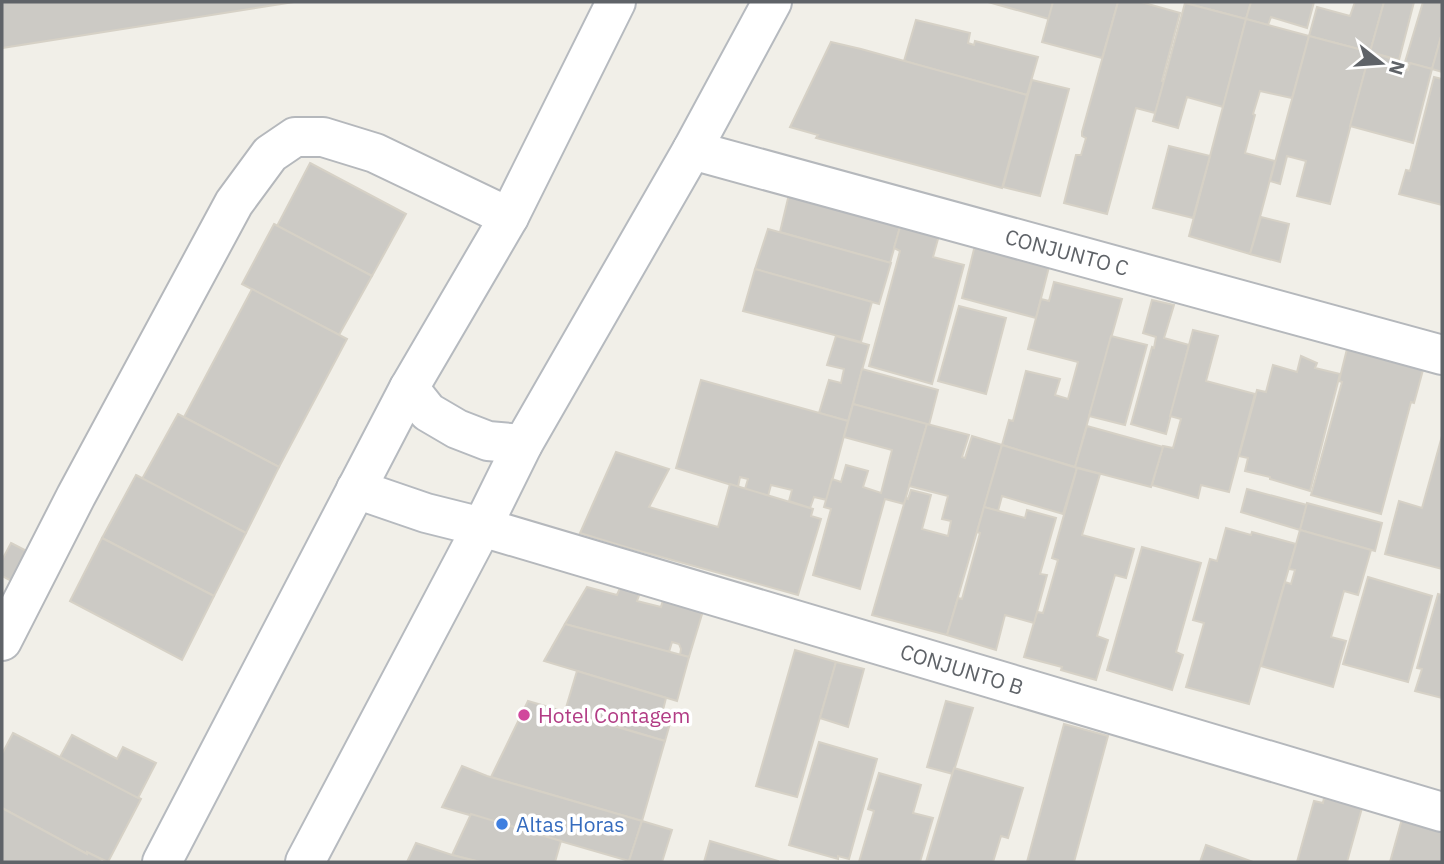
<svg xmlns="http://www.w3.org/2000/svg" width="1444" height="864" font-family="'IBM Plex Sans',sans-serif">
	<style>
		.building { fill: #cccac5; stroke: #d6d1c6; stroke-width: 2 }
		.lines { fill: none; stroke-linecap: round; stroke-linejoin: round }
		.street-casing { stroke: #b5b8bc; stroke-width: 42 }
		.secondary-casing { stroke: #b6babf; stroke-width: 42 }
		.street { stroke: #fff; stroke-width: 38 }
		.secondary { stroke: #fff; stroke-width: 38 }
		.hotel-dot { fill: #d1479c; stroke: #fff; stroke-width: 2.5 }
		.shop-dot { fill: #3f7fe0; stroke: #fff; stroke-width: 2.5 }
		.labels { text-anchor: middle; dominant-baseline: central; stroke-width: 7; stroke-linejoin: round; paint-order: stroke }
		.street-label { font-size: 21px; fill: #5f6368; stroke: #fff }
		.hotel-label { font-size: 21px; fill: #b23c85; stroke: #fff; text-anchor: start }
		.shop-label { font-size: 21px; fill: #366cbe; stroke: #fff; text-anchor: start }
	</style>
	<rect width="100%" height="100%" fill="#f1efe8"/>
	<g class="building">
		<polygon points="2,2 294,2 2,48"/>
		<polygon points="988,2 1053,2 1049,19"/>
		<polygon points="1053,2 1118,2 1102,58 1042,42"/>
		<polygon points="1118,2 1141,2 1180,13 1162,81 1164,82 1155,113 1136,108 1107,214 1064,203 1076,155 1081,155 1086,138 1082,136 1082,132"/>
		<polygon points="1185,2 1251,2 1246,19 1185,3"/>
		<polygon points="1251,2 1314,2 1307,28 1271,17 1268,25 1246,19"/>
		<polygon points="1355,2 1384,2 1370,52 1309,36 1317,7 1350,16"/>
		<polygon points="1384,2 1414,2 1399,60 1370,52"/>
		<polygon points="1423,2 1442,2 1442,33 1432,69 1405,62"/>
		<polygon points="1185,3 1246,19 1223,107 1187,97 1178,128 1153,121"/>
		<polygon points="1246,19 1309,36 1292,98 1260,91 1253,114 1255,115 1245,153 1275,161 1250,254 1189,236"/>
		<polygon points="916,20 970,33 968,43 974,45 975,41 1038,57 1027,95 904,61"/>
		<polygon points="1442,33 1442,72 1432,69"/>
		<polygon points="1309,36 1370,52 1330,204 1297,196 1306,161 1287,156 1280,184 1270,181"/>
		<polygon points="831,42 861,49 1027,95 1002,188 816,138 818,135 790,127"/>
		<polygon points="1370,52 1396,60 1395,67 1408,70 1410,63 1432,69 1413,143 1350,126"/>
		<polygon points="1434,77 1442,79 1442,205 1399,194 1406,170 1410,171"/>
		<polygon points="1032,80 1069,89 1040,196 1003,187"/>
		<polygon points="1169,146 1210,156 1193,218 1153,208"/>
		<polygon points="310,163 406,214 372,276 277,226"/>
		<polygon points="790,190 902,220 890,263 780,232"/>
		<polygon points="1261,217 1289,224 1280,262 1250,254"/>
		<polygon points="902,220 941,228 933,257 964,265 932,384 869,366 900,251 894,248"/>
		<polygon points="274,224 372,276 339,335 242,284"/>
		<polygon points="768,229 891,263 879,304 755,269"/>
		<polygon points="976,241 1050,263 1036,318 962,298"/>
		<polygon points="755,269 872,302 861,342 743,311"/>
		<polygon points="1054,282 1122,299 1075,467 1002,445 1009,420 1013,421 1026,371 1060,379 1055,395 1068,399 1078,362 1028,349 1041,299 1049,301"/>
		<polygon points="252,289 347,339 279,467 184,417"/>
		<polygon points="1152,300 1174,305 1164,338 1189,345 1166,434 1131,424 1152,347 1154,348 1156,337 1143,333"/>
		<polygon points="959,306 1006,318 986,394 938,381"/>
		<polygon points="1193,330 1218,336 1206,381 1255,394 1229,492 1201,485 1198,498 1152,485 1163,446 1173,448 1181,419 1170,416"/>
		<polygon points="836,336 869,345 848,421 819,413 829,380 841,383 844,369 827,365"/>
		<polygon points="1111,336 1147,345 1125,425 1089,416"/>
		<polygon points="1347,349 1423,370 1414,403 1411,402 1381,514 1311,495 1342,382 1339,381"/>
		<polygon points="1301,356 1317,363 1315,368 1340,374 1310,491 1270,479 1270,477 1245,471 1248,458 1239,456 1257,390 1266,392 1273,365 1297,372"/>
		<polygon points="862,369 938,390 929,425 853,404"/>
		<polygon points="701,380 848,421 827,500 814,497 810,508 789,501 792,490 771,485 768,496 745,489 748,479 740,477 738,487 676,468"/>
		<polygon points="853,404 927,424 904,504 885,499 860,589 813,575 831,509 824,507 832,479 841,482 846,465 868,471 863,487 881,493 892,450 844,437"/>
		<polygon points="178,414 279,467 246,533 142,479"/>
		<polygon points="927,424 969,435 962,457 965,458 972,436 1002,445 947,635 872,615 904,504 906,498 908,499 911,490 931,495 922,529 948,536 951,521 942,519 948,496 909,486"/>
		<polygon points="1087,426 1163,447 1151,487 1075,467"/>
		<polygon points="1442,436 1442,569 1385,554 1399,501 1422,508"/>
		<polygon points="1002,445 1077,468 1063,514 1002,496 998,511 984,507"/>
		<polygon points="616,452 669,469 649,507 718,527 730,484 813,509 811,516 821,519 798,595 629,548 580,533"/>
		<polygon points="1077,468 1100,474 1082,535 1134,549 1126,578 1115,575 1097,636 1108,640 1096,680 1061,670 1062,667 1024,657 1037,612 1043,613 1058,560 1052,558"/>
		<polygon points="136,475 246,533 214,596 102,538"/>
		<polygon points="1247,489 1307,505 1300,530 1241,512"/>
		<polygon points="1307,503 1382,523 1375,551 1300,530"/>
		<polygon points="984,507 1025,518 1027,510 1056,518 1040,574 1047,575 1034,623 1005,615 996,650 947,635 958,598 962,599 980,533 977,532"/>
		<polygon points="1226,528 1251,535 1252,532 1296,544 1249,704 1186,687 1204,623 1193,620 1210,559 1217,561"/>
		<polygon points="1300,530 1371,550 1358,595 1344,591 1331,637 1346,641 1333,687 1261,666 1285,582 1291,584 1295,570 1289,569"/>
		<polygon points="102,538 214,596 182,660 70,601"/>
		<polygon points="11,543 42,559 26,589 2,576 2,560"/>
		<polygon points="1142,547 1201,563 1176,652 1183,655 1172,690 1107,670"/>
		<polygon points="1368,577 1432,596 1408,682 1343,664"/>
		<polygon points="587,587 617,595 620,588 640,593 637,601 661,607 663,600 703,611 689,657 680,655 681,649 679,644 672,642 669,652 565,624"/>
		<polygon points="1438,594 1442,595 1442,698 1415,691 1422,669 1417,668"/>
		<polygon points="565,624 689,657 677,701 544,661"/>
		<polygon points="795,650 836,662 797,797 756,786"/>
		<polygon points="836,662 864,669 848,727 820,718"/>
		<polygon points="577,671 666,698 663,710 673,713 665,741 565,711"/>
		<polygon points="528,701 665,741 642,821 491,777"/>
		<polygon points="946,701 973,708 953,774 927,767"/>
		<polygon points="1064,724 1108,736 1074,862 1027,862"/>
		<polygon points="13,733 141,799 108,862 87,852 87,854 2,808 2,754"/>
		<polygon points="72,735 117,759 123,747 156,763 138,798 60,757"/>
		<polygon points="819,742 877,759 849,859 838,856 838,859 789,845"/>
		<polygon points="462,766 487,776 642,821 629,861 442,807"/>
		<polygon points="954,768 1023,788 1008,838 1001,836 993,862 926,862"/>
		<polygon points="879,773 921,785 913,813 933,818 920,862 859,862 874,811 868,809"/>
		<polygon points="1324,798 1362,808 1347,862 1297,862 1314,801 1323,803"/>
		<polygon points="2,808 87,854 87,852 101,859 100,862 2,862"/>
		<polygon points="471,814 561,841 555,862 480,862 452,855"/>
		<polygon points="1402,819 1442,830 1442,862 1390,862"/>
		<polygon points="642,821 672,830 662,862 629,861"/>
		<polygon points="710,841 778,861 778,862 704,862"/>
		<polygon points="416,843 452,855 480,862 407,862"/>
		<polygon points="1206,845 1253,862 1200,862"/>
	</g>
	<g class="lines">
		<defs>
			<g id="street">
				<polyline points="692,150 1442,355"/>
				<polyline points="482,527 1442,812"/>
				<polyline points="2,641 76,496 234,203 270,154 295,137 323,137 375,153 509,217"/>
			</g>
			<g id="secondary">
				<polyline points="409,388 428,412 457,429 488,441 523,444"/>
				<polyline points="356,489 426,513 482,527"/>
				<polyline points="162,862 409,388 509,217 616,2"/>
				<polyline points="305,862 482,527 523,444 692,150 772,2"/>
			</g>
		</defs>
		<use href="#street" class="street-casing"/>
		<use href="#secondary" class="secondary-casing"/>
		<use href="#street" class="street"/>
		<use href="#secondary" class="secondary"/>
	</g>
	<circle class="hotel-dot" cx="524" cy="715" r="7"/>
	<circle class="shop-dot" cx="502" cy="824" r="7"/>
	<g class="labels">
		<g class="street-label">
			<text transform="translate(1067 252) rotate(15)">CONJUNTO C</text>
			<text transform="translate(962 669) rotate(17)">CONJUNTO B</text>
		</g>
		<g class="hotel-label">
			<text x="538" y="715">Hotel Contagem</text>
		</g>
		<g class="shop-label">
			<text x="516" y="824">Altas Horas</text>
		</g>
	</g>
	<rect width="1444" height="864" fill="none" stroke="#5f6368" stroke-width="7"/>
	<g transform="translate(1381 63) rotate(107)" stroke="#ffffff" stroke-width="5" paint-order="stroke">
	<path d="M0-5L12 26L0 18L-12 26Z" fill="#5f6368"/>
	<text y="-10" font-size="19" font-weight="bold" text-anchor="middle" fill="#5f6368">N</text>
	</g>
</svg>
